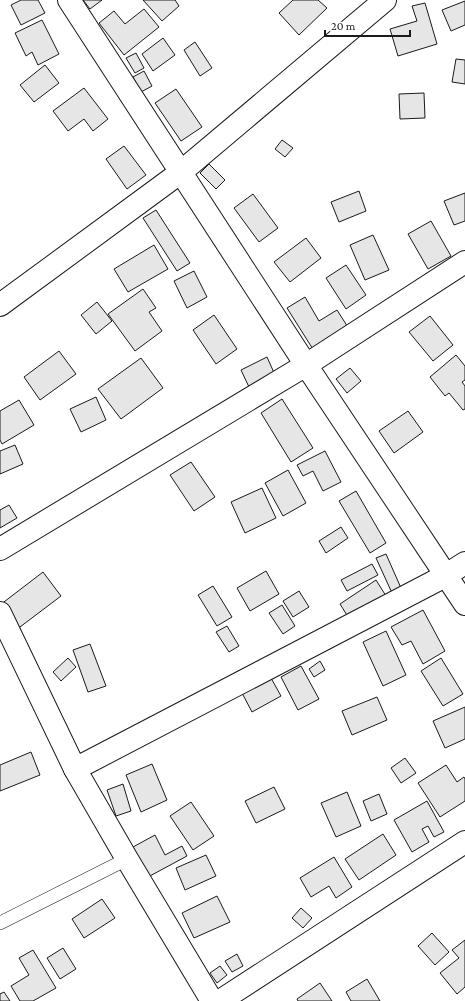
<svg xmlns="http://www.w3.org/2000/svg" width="465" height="1001" font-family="'Crimson Pro',serif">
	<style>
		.building { fill: #e6e6e6; stroke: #1a1a1a }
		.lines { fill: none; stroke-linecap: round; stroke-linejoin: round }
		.service-casing { stroke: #1a1a1a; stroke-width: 14 }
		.minor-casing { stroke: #1a1a1a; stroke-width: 24 }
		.tertiary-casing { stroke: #1a1a1a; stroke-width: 24 }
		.service { stroke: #fff; stroke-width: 13 }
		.minor { stroke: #fff; stroke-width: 22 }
		.tertiary { stroke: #fff; stroke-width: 22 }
	</style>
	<rect width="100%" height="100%" fill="#fff"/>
	<g class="building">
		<polygon points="21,0 38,0 45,13 21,25 11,5"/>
		<polygon points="83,0 102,0 90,9"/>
		<polygon points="143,0 175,0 179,6 162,21"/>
		<polygon points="293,0 318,0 327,8 299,35 279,13"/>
		<polygon points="465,1 465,25 451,31 442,10"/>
		<polygon points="425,3 437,44 398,56 390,29 417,21 412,6"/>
		<polygon points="144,9 159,27 124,55 99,23 114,11 125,24"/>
		<polygon points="42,20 59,54 38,65 32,52 26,56 15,33"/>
		<polygon points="163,38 175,55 153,71 142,54"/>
		<polygon points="195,42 212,68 200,76 184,50"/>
		<polygon points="136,53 144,68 135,73 126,58"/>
		<polygon points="456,59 465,60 465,84 452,82"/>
		<polygon points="45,65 59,83 34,102 20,85"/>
		<polygon points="144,71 152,86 141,92 133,77"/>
		<polygon points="84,88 108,119 93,131 84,119 68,131 53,111"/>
		<polygon points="176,89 202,127 181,141 155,103"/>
		<polygon points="424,93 425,118 400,119 399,94"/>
		<polygon points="282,140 293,148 285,157 275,149"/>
		<polygon points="124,146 146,175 127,189 106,159"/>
		<polygon points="209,164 225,180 216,189 200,173"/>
		<polygon points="359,191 366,211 339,222 331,202"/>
		<polygon points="465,193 465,221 454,225 444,201"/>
		<polygon points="253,194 278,228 259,242 234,208"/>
		<polygon points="156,210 190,263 177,271 143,218"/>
		<polygon points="431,221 451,256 428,269 408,234"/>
		<polygon points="373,235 389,270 365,280 350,245"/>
		<polygon points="306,238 321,258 290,282 274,262"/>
		<polygon points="154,245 168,269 128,292 114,269"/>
		<polygon points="346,265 366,295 346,309 326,278"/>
		<polygon points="194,271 207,297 187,308 174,281"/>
		<polygon points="143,289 156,308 149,312 162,331 135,351 108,314"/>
		<polygon points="305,297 319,321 337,310 351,332 316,354 287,308"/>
		<polygon points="97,302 112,321 96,334 81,315"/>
		<polygon points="214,315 237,349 216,364 193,330"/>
		<polygon points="430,316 453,345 433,361 409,332"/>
		<polygon points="59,351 76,374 40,400 24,377"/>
		<polygon points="456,355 465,366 465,380 462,382 465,386 465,409 463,410 449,393 445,396 430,377"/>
		<polygon points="267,357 275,375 249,387 241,370"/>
		<polygon points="141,358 163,388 121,419 98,389"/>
		<polygon points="350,368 361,381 347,393 336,379"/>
		<polygon points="96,397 106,420 81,432 70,409"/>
		<polygon points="282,399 313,448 291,462 261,413"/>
		<polygon points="19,400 34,425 2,444 0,440 0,411"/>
		<polygon points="408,411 423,432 394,453 379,431"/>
		<polygon points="15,445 23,464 0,474 0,451"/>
		<polygon points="325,451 341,482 323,491 313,471 303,476 297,465"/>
		<polygon points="191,462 215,497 194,511 170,475"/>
		<polygon points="288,470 306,503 283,516 265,483"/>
		<polygon points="262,488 276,518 245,533 231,502"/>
		<polygon points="356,491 386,543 370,553 339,501"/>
		<polygon points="9,505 17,518 0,528 0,510"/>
		<polygon points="341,527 348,538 326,553 319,541"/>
		<polygon points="386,554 401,588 392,593 376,558"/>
		<polygon points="372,564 378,575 347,591 341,580"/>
		<polygon points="266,571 279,594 250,611 237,588"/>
		<polygon points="43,572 61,596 16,630 0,605"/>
		<polygon points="376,580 386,596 350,620 340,604"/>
		<polygon points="213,586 232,617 217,626 198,595"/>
		<polygon points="299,591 309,607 293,617 283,601"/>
		<polygon points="282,605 295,626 283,634 269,613"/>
		<polygon points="423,610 445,651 423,664 411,641 402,645 391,627"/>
		<polygon points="227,626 239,646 229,652 216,632"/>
		<polygon points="386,631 406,675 383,686 363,642"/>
		<polygon points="90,644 106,686 88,692 73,650"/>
		<polygon points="68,658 76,667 61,681 53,672"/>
		<polygon points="441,658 463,694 443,706 421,671"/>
		<polygon points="320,661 325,670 314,677 309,669"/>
		<polygon points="301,666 319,699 298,710 281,677"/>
		<polygon points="271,678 281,696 252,712 242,693"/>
		<polygon points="377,697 387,720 352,735 342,711"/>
		<polygon points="465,707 465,739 445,748 433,721"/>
		<polygon points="31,752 40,775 0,791 0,765"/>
		<polygon points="405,758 416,773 401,783 391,768"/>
		<polygon points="152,764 167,800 141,812 126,775"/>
		<polygon points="446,765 457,782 464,777 465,779 465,801 440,817 418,783"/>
		<polygon points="123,784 131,811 116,816 107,790"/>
		<polygon points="274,787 285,809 256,823 245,801"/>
		<polygon points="347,792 361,826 336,837 321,803"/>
		<polygon points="379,794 387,814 371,821 363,801"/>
		<polygon points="427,801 444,832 434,837 428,826 422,829 429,842 412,852 394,820"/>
		<polygon points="191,802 214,836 193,850 170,816"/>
		<polygon points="383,834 396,855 359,880 345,859"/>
		<polygon points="155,835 165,855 182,846 187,856 148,877 133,847"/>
		<polygon points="206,855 216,876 185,890 176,868"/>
		<polygon points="334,857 352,887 336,898 329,886 311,897 300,878"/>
		<polygon points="217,896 230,922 194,938 182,913"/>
		<polygon points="102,899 115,918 84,938 72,919"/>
		<polygon points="301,908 312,918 303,928 292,918"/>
		<polygon points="432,933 449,952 435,965 418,946"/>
		<polygon points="465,940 465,987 457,994 440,973 459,958 452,950"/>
		<polygon points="63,948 76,969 60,979 47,958"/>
		<polygon points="33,950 56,988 33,1001 20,1001 11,986 29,975 19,958"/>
		<polygon points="237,954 243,966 232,972 225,961"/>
		<polygon points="220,966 227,975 217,983 210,973"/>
		<polygon points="367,979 380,1001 351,1001 346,992"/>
		<polygon points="320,983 332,1001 298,1001 297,999"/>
		<polygon points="4,992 10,1001 0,1001 0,994"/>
	</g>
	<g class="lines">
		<defs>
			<polyline id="service" points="0,923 127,859"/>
			<g id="minor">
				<polyline points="0,305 181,172 385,0"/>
				<polyline points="0,549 306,365 465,262"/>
				<polyline points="0,613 75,769 127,859 212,1001"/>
				<polyline points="75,769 445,576 465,563"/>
				<polyline points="220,1001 465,842"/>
			</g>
			<polyline id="tertiary" points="69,0 306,365 465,604"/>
		</defs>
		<use href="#service" class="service-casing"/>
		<use href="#minor" class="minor-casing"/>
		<use href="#tertiary" class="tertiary-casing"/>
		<use href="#service" class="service"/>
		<use href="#minor" class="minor"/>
		<use href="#tertiary" class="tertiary"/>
	</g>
	<path d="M325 30v6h85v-6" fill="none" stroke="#1a1a1a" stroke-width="2"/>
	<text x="331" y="30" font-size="12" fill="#1a1a1a" stroke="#ffffff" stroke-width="3" paint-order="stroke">20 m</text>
</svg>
